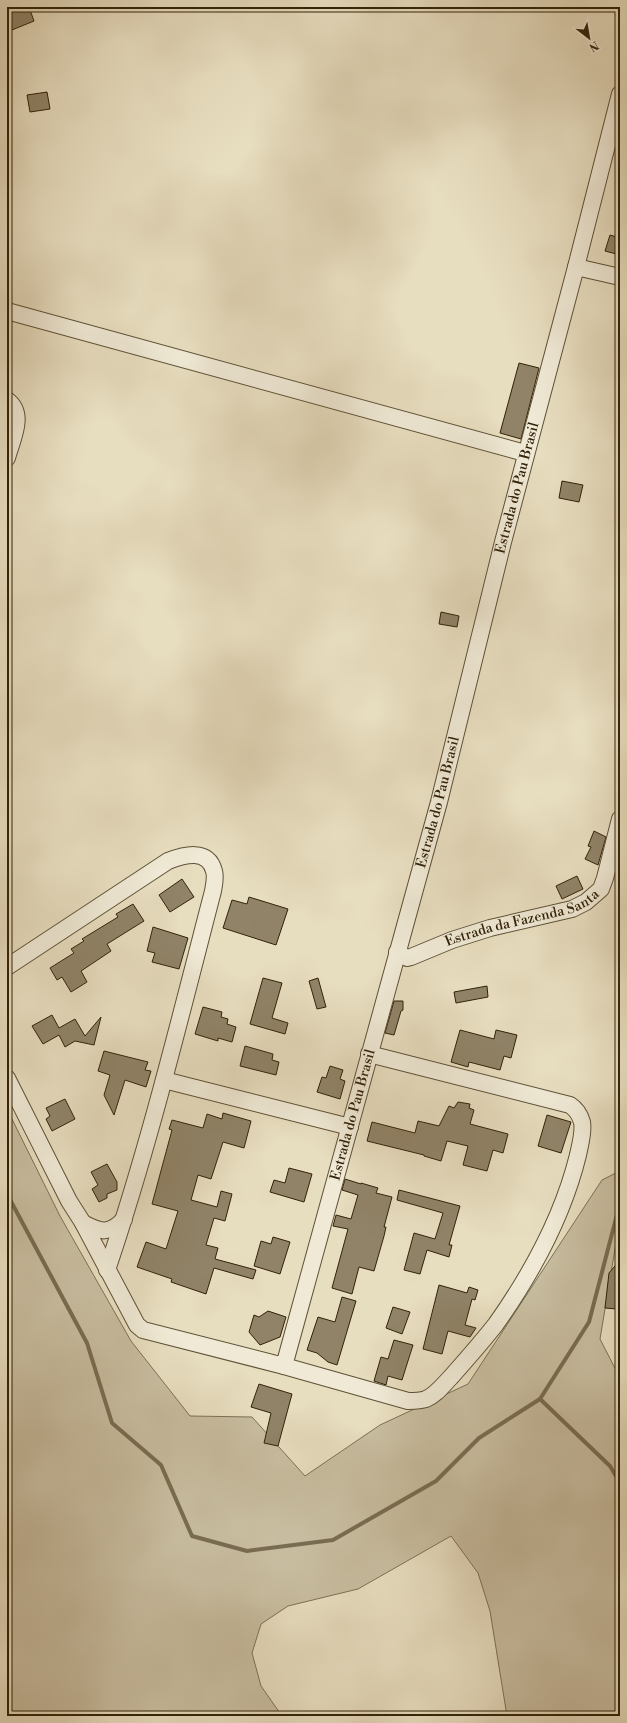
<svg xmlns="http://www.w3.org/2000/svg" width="627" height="1723" font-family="'Libre Bodoni',serif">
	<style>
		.green { fill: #c8bda0; stroke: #7d7054 }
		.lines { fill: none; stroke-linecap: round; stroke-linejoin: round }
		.stream { stroke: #796c51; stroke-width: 4 }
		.building { fill: #908368; stroke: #322209 }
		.minor-casing { stroke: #5f5136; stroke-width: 18 }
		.minor { stroke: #efe9d5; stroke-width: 16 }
		.labels { text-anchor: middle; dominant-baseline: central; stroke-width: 3; stroke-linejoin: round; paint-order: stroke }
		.street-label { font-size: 14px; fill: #322209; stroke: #efe9d5 }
	</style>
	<rect width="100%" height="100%" fill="#e7ddbf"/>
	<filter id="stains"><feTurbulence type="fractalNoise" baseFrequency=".005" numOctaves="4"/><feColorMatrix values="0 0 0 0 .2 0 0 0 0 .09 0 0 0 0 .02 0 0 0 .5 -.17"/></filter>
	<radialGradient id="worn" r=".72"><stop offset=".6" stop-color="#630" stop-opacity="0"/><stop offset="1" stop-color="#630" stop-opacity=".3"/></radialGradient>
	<polygon class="green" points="7,1109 60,1216 131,1341 190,1416 252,1417 305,1476 380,1425 468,1384 602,1180 620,1171 620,1219 600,1339 620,1378 620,1716 507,1716 490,1611 478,1573 451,1536 358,1589 288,1606 261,1624 252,1653 261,1686 282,1716 7,1716"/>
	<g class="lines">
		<g class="stream">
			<polyline points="7,1194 87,1343 112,1423 161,1465 192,1536 247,1551 333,1540 436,1481 479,1438 540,1399 589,1322 620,1203"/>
			<polyline points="540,1399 610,1466 620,1483"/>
		</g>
	</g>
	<g class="building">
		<polygon points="13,7 29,7 34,21 7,32 7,9"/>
		<polygon points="47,92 50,109 30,112 27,95"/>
		<polygon points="610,235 620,238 620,255 605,251"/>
		<polygon points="519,363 539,368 521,439 500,433"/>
		<polygon points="562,481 583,485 579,502 559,498"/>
		<polygon points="441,612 459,616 457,627 439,624"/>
		<polygon points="594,831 606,837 598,865 585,859 591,847 588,846"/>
		<polygon points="577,876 583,889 562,899 556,886"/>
		<polygon points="182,879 194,897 170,912 159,895"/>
		<polygon points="249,897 288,909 276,945 223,928 232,900 247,904"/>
		<polygon points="133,904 144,921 107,944 111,951 81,971 87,982 71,992 62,977 57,980 50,968 74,953 71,949 84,941 82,939 118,917 116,914"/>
		<polygon points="153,927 188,938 179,969 152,962 155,953 147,951"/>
		<polygon points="263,978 282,983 272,1018 288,1023 285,1034 250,1024"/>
		<polygon points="318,978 326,1007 317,1009 309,981"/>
		<polygon points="487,986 488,997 456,1003 454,992"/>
		<polygon points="394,1001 403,1001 403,1010 401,1011 394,1035 385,1033"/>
		<polygon points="203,1007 222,1012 221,1017 228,1019 227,1024 236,1027 232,1042 218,1038 218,1041 195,1034"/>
		<polygon points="52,1015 59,1028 75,1019 85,1036 101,1017 94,1045 75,1041 65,1047 59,1035 43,1044 32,1026"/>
		<polygon points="460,1030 494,1039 496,1030 517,1035 511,1058 504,1056 500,1070 469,1062 468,1067 451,1062"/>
		<polygon points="245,1046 273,1054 272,1060 279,1062 276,1075 240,1066"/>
		<polygon points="104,1051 148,1062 145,1070 151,1071 146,1087 125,1080 114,1115 104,1095 110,1075 98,1071"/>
		<polygon points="330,1066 343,1070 340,1079 345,1081 340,1099 317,1092 322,1077 326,1078"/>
		<polygon points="65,1099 75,1119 52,1131 46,1119 50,1116 46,1108"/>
		<polygon points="458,1102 470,1104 469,1108 474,1110 470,1124 508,1134 503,1153 493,1150 487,1171 463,1165 468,1146 447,1141 441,1161 424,1156 424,1155 367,1141 372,1122 415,1133 418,1121 439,1126 449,1106 454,1108"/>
		<polygon points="223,1113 251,1121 244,1148 223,1142 211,1179 198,1175 191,1200 217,1207 221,1191 232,1194 225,1221 214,1218 206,1245 218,1248 215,1259 256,1270 253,1279 214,1268 206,1294 171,1282 172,1279 137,1267 146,1242 166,1249 178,1211 152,1204 172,1130 169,1129 172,1120 203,1128 207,1114 222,1119"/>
		<polygon points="547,1115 571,1122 561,1153 538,1146"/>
		<polygon points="107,1164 117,1182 117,1190 107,1194 107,1198 99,1202 92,1189 98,1185 91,1172"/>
		<polygon points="289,1168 312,1174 304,1202 270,1192 274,1180 285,1183"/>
		<polygon points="345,1179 361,1184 361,1183 378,1188 376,1193 392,1197 384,1227 386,1227 384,1236 374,1271 359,1267 352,1294 332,1288 348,1229 333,1226 336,1215 351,1219 358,1195 342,1190"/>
		<polygon points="399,1190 460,1206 449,1245 452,1245 449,1257 427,1250 420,1274 404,1270 414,1233 435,1239 443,1213 397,1200"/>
		<polygon points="273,1237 290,1242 280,1274 254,1266 261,1241 271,1244"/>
		<polygon points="620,1260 620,1286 617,1309 605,1308 609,1273"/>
		<polygon points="439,1285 467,1293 469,1287 478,1290 475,1300 472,1299 465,1325 476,1328 470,1337 448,1331 442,1354 423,1349"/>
		<polygon points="342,1297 356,1301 337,1365 328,1362 317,1353 307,1350 318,1317 335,1322"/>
		<polygon points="393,1307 410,1312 402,1334 386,1328"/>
		<polygon points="268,1311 286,1317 280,1337 260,1345 249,1332 254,1315 259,1317"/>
		<polygon points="394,1340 413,1345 402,1380 388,1376 386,1385 374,1381 381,1357 388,1359"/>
		<polygon points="259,1384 292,1394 278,1446 264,1443 271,1413 251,1407"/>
	</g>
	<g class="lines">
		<defs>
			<g id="minor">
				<polyline points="576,267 620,277"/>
				<polyline points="7,311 525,453"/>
				<path d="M 7,400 C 26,414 12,439 7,458"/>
				<path id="s1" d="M 397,952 L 407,958 L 411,957 L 452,940 L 490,928 L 572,909 L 586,902 L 601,889 L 605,878 L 620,819"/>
				<path d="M 7,967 L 168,861 C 184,855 208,848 214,871 C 216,877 214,885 213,891 C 180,1018 149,1146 107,1270"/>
				<path id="s2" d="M 7,1078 L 69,1201 L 83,1223 L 137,1325 L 143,1330 L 284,1366 L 439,802 L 503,542 L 576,267 L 620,94"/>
				<polyline points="164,1080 350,1127"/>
				<path d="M 83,1223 C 100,1232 110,1235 124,1219"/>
				<path d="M 284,1366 L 408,1401 C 414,1401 420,1401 426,1399 C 436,1395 443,1385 451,1377 C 466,1360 482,1342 496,1324 C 532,1273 563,1216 578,1155 C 580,1145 584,1132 582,1122 C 580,1115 576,1109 570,1105 L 369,1054"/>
			</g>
		</defs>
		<use href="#minor" class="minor-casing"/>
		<use href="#minor" class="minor"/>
	</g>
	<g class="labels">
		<g class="street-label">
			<text stroke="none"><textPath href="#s2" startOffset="1341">Estrada do Pau Brasil</textPath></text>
			<text stroke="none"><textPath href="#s2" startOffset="1017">Estrada do Pau Brasil</textPath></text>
			<text stroke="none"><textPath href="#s1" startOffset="134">Estrada da Fazenda Santa</textPath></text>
			<text stroke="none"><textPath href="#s2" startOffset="693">Estrada do Pau Brasil</textPath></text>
		</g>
	</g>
	<rect width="627" height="1723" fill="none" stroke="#e7ddbf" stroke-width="24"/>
	<rect x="8" y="8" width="611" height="1707" fill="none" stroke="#322209" stroke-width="2"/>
	<rect x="12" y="12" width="603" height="1699" fill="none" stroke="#322209"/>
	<g transform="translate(589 38) rotate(149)" stroke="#efe9d5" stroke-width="3" paint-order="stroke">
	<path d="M0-3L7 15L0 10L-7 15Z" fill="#322209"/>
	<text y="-6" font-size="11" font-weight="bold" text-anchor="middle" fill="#322209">N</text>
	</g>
	<rect width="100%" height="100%" filter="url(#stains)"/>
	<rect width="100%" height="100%" fill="url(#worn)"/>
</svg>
